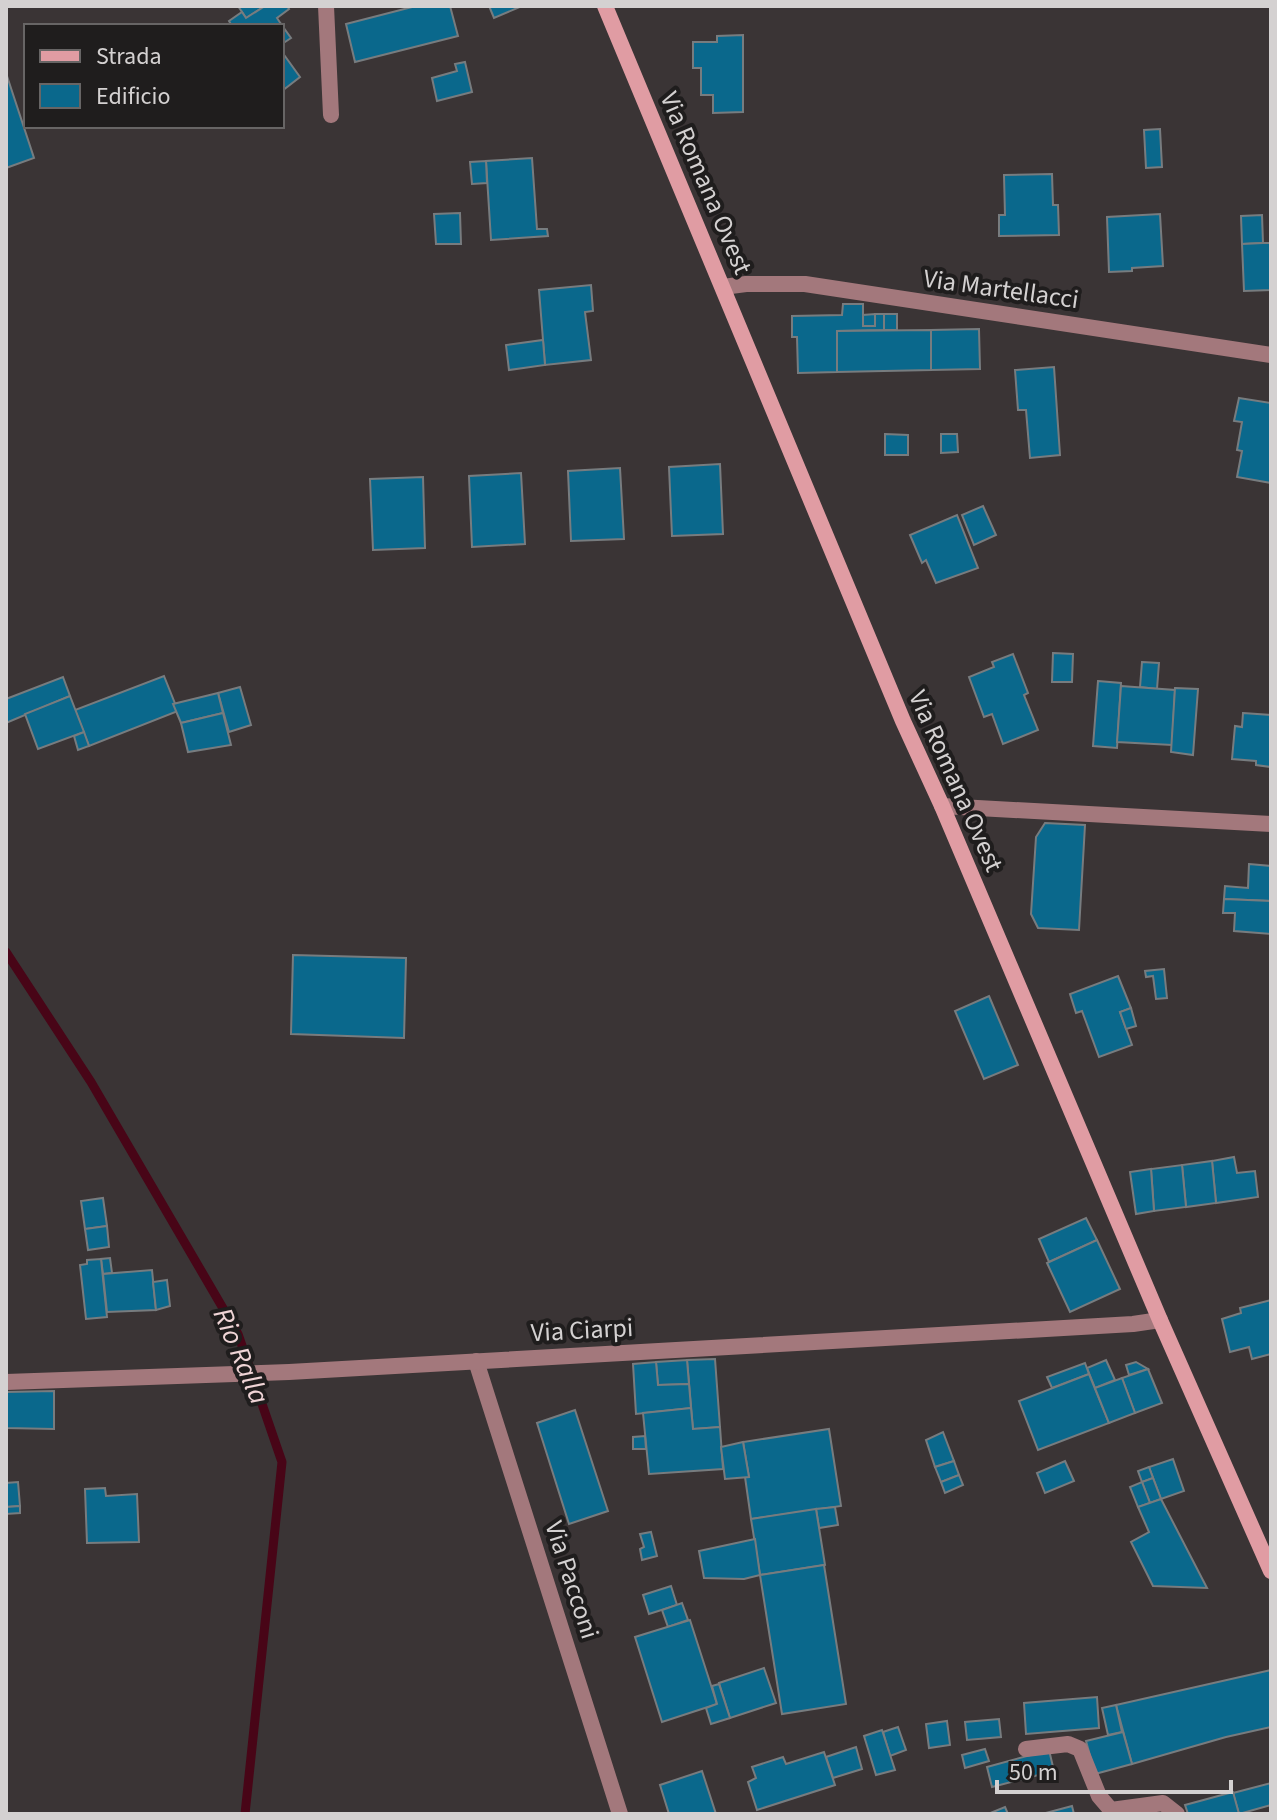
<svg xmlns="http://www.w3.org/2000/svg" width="1277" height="1820" font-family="'Source Sans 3',sans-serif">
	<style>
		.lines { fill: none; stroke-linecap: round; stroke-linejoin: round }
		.stream { stroke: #480517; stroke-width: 9 }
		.building { fill: #0a688c; stroke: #777c7f; stroke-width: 2 }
		.street { stroke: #a3787c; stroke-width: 16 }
		.secondary { stroke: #e09ca3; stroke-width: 16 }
		.labels { text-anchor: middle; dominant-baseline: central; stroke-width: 8; stroke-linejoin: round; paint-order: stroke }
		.street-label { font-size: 26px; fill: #d4d1d1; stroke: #1f1d1d }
		.water-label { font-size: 28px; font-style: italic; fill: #efd4d6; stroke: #1f1d1d }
	</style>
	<rect width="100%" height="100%" fill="#3a3435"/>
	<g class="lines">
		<polyline class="stream" points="6,952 91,1082 238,1334 282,1462 245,1814"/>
	</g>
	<g class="building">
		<polygon points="238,6 265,6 246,18"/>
		<polygon points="265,6 287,6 289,9 277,18 281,24 279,26 232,26 229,21 242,12 246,18"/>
		<polygon points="416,6 450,6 458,36 355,62 346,24"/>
		<polygon points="489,6 522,6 494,18"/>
		<polygon points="281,24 291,38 282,44 282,26 279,26"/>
		<polygon points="743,35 743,112 713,113 713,95 701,95 701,68 693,68 693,42 717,42 717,36"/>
		<polygon points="282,52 300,77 282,91"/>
		<polygon points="465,62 472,92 437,101 432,78 457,71 455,64"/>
		<polygon points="6,73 34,158 6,168"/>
		<polygon points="1160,129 1162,167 1146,168 1144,130"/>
		<polygon points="532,158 537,229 547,229 548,236 491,240 486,161"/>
		<polygon points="486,161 487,183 472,184 470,162"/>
		<polygon points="1052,174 1053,205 1058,205 1059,235 999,236 999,215 1005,215 1004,175"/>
		<polygon points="460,213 461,244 436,244 434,214"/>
		<polygon points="1160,214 1163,266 1132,268 1132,271 1109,272 1107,217"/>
		<polygon points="1262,215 1263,243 1242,244 1241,216"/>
		<polygon points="1263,243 1271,243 1271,290 1244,291 1242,244"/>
		<polygon points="591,285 593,311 585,312 591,360 545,365 539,290"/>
		<polygon points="843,304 863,304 863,326 875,326 875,314 884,314 884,330 837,331 837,372 798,373 797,337 792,337 792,316 842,315"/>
		<polygon points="875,314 875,326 863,326 863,315"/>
		<rect x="884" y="314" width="13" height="16"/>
		<polygon points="979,329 980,369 931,370 931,330"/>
		<polygon points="931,330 931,370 837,372 837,331"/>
		<polygon points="543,340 545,365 509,370 506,345"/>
		<polygon points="1054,367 1060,455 1030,458 1026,410 1018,410 1015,370"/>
		<polygon points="1239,398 1271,403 1271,483 1237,477 1242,451 1237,450 1242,422 1234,421"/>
		<polygon points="885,434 908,435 908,455 885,455"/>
		<polygon points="941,434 957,434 958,452 941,453"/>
		<polygon points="720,464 723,534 672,536 669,467"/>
		<polygon points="620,468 624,539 571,541 568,471"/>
		<polygon points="521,473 525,544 472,547 469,476"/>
		<polygon points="423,477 425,548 373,550 370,479"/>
		<polygon points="983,506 996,535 974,545 962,515"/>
		<polygon points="957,515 978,568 936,583 926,560 922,563 910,535"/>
		<polygon points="1053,653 1073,654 1072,682 1052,682"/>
		<polygon points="1013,654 1028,693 1024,695 1038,730 1003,744 992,714 984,717 969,677 994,667 992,662"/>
		<polygon points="1142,662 1159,663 1157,689 1140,687"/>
		<polygon points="164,676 178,711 89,746 75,710"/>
		<polygon points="63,677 70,696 6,723 6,699"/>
		<polygon points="1098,681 1121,683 1117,748 1093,746"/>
		<polygon points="1121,686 1175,690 1172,745 1117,742"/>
		<polygon points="240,687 251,725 229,732 218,693"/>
		<polygon points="1175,688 1198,689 1193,755 1171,752"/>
		<polygon points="218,693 223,713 181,723 173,704"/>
		<polygon points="70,696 84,732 38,749 25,714"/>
		<polygon points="223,713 231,745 188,752 181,723"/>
		<polygon points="1243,713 1271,715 1271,767 1256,765 1256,761 1232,759 1235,726 1242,727"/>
		<polygon points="84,732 89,746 78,750 74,736"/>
		<polygon points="1045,823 1085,825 1079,930 1038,928 1031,914 1036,837"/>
		<polygon points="1249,864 1271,866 1271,901 1224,899 1225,886 1248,888"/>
		<polygon points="1224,899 1271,901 1271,934 1234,931 1235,913 1223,913"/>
		<polygon points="293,955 406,958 404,1038 291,1034"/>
		<polygon points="1164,969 1167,998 1156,999 1153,976 1146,977 1145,971"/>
		<polygon points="1118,976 1131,1008 1120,1012 1132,1045 1099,1057 1082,1011 1076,1013 1070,994"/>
		<polygon points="989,996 1018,1065 984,1079 955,1011"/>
		<polygon points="1131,1008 1136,1026 1126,1029 1120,1012"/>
		<polygon points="1234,1157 1237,1173 1255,1171 1258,1197 1216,1203 1212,1161"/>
		<polygon points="1212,1161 1216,1203 1186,1207 1182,1165"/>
		<polygon points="1182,1165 1186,1207 1154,1211 1151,1169"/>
		<polygon points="1151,1169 1154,1211 1136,1214 1130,1172"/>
		<polygon points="103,1198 107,1226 85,1229 81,1201"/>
		<polygon points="1086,1218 1097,1240 1049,1262 1039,1239"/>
		<polygon points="107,1226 109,1247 88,1250 85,1229"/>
		<polygon points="1097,1240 1120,1289 1070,1312 1047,1263"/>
		<polygon points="110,1258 112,1273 103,1274 101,1259"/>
		<polygon points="101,1259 107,1317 86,1319 80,1265 87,1264 87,1260"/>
		<polygon points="152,1270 156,1310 107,1312 103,1274"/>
		<polygon points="167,1280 170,1306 156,1310 153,1282"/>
		<polygon points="1271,1300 1271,1354 1252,1359 1249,1347 1230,1352 1222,1319 1241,1313 1240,1308"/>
		<polygon points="715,1359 720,1427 693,1429 687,1360"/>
		<polygon points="687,1360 689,1384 658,1385 656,1362"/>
		<polygon points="1106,1360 1115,1380 1095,1388 1087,1368"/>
		<polygon points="656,1362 658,1385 689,1384 691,1408 636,1414 633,1364"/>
		<polygon points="1136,1362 1148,1369 1129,1375 1126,1365"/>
		<polygon points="1085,1363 1089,1374 1052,1388 1047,1377"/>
		<polygon points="1148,1369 1162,1403 1135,1413 1122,1378"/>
		<polygon points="1089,1374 1109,1423 1038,1450 1019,1401"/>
		<polygon points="1122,1378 1135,1413 1109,1423 1095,1388"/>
		<polygon points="54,1391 54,1429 6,1428 6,1392"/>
		<polygon points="691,1408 693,1429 720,1427 723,1469 649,1474 643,1413"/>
		<polygon points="575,1410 608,1511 569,1524 537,1423"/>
		<polygon points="829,1429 841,1506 751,1519 745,1477 749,1477 743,1442"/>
		<polygon points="943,1432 954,1461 935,1467 926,1440"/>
		<polygon points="645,1436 646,1449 633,1449 633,1437"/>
		<polygon points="743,1442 749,1477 725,1479 721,1447"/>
		<polygon points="1173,1459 1184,1491 1161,1499 1149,1467"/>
		<polygon points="954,1461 959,1475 941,1482 935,1467"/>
		<polygon points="1065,1461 1074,1481 1045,1493 1037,1473"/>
		<polygon points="1149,1467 1153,1478 1142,1482 1138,1471"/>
		<polygon points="959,1475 963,1485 945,1493 941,1482"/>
		<polygon points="1153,1478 1161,1499 1150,1503 1142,1482"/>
		<polygon points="18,1482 20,1506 6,1507 6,1483"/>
		<polygon points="1142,1482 1150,1503 1138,1507 1130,1487"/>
		<polygon points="105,1488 106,1496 137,1494 139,1542 87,1543 85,1489"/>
		<polygon points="1161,1499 1207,1588 1153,1586 1131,1542 1149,1532 1138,1507"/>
		<polygon points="20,1506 20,1513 6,1514 6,1507"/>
		<polygon points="835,1507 838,1525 819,1528 816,1509"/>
		<polygon points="816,1509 825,1565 760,1575 751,1519"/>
		<polygon points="651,1532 657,1556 642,1560 640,1549 644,1547 640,1534"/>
		<polygon points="755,1539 760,1575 744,1579 704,1578 699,1551"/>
		<polygon points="824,1565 846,1704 782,1714 760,1575"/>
		<polygon points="671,1586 677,1605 649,1614 643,1595"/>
		<polygon points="682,1603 688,1620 668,1627 662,1610"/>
		<polygon points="690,1620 717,1704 662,1722 635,1637"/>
		<polygon points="764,1668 776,1703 730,1718 719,1683"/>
		<polygon points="1271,1670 1271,1727 1226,1737 1132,1764 1116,1705"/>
		<polygon points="719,1684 730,1718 711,1724 706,1708 717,1704 712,1686"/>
		<polygon points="1097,1697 1099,1728 1026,1734 1024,1703"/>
		<polygon points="1116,1705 1122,1732 1108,1735 1102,1708"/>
		<polygon points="999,1719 1001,1737 967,1740 965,1722"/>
		<polygon points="947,1721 950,1745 929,1748 926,1724"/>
		<polygon points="898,1727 906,1750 890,1756 883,1732"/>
		<polygon points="882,1730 895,1770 876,1775 864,1736"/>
		<polygon points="1123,1732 1132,1764 1095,1774 1086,1741"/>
		<polygon points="856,1747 862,1769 833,1778 826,1757"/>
		<polygon points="985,1749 989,1761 965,1768 962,1755"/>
		<polygon points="1049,1750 1054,1771 992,1787 987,1767"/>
		<polygon points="824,1752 835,1785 757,1810 748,1782 756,1778 752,1767 783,1757 786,1764"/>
		<polygon points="702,1771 716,1814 669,1814 660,1785"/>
		<polygon points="1271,1783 1271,1805 1239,1814 1233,1793"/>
		<polygon points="1233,1792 1239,1814 1188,1814 1185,1805"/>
		<polygon points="1072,1806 1074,1814 1042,1814"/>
		<polygon points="1005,1807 1008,1814 988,1814"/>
	</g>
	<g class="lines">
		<g class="street">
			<polyline points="326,6 331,115"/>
			<polyline points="723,287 746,284 805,284 1271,355"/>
			<polyline points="942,806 1271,824"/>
			<polyline points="476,1361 620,1814"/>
			<polyline points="6,1382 289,1372 1133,1324 1160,1320"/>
			<polyline points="1026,1749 1068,1744 1080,1749 1099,1796 1111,1810 1163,1803 1177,1814"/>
		</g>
		<polyline class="secondary" points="605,6 903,721 942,806 1160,1320 1271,1571"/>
	</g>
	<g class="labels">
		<g class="street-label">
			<text transform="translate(706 183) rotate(67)">Via Romana Ovest</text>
			<text transform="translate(1001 289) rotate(8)">Via Martellacci</text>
			<text transform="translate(956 781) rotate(66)">Via Romana Ovest</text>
			<text transform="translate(582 1330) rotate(-3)">Via Ciarpi</text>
			<text transform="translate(572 1580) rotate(72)">Via Pacconi</text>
		</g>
		<g class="water-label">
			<text transform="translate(241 1356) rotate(67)">Rio Ralla</text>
		</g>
	</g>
	<rect width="1277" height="1820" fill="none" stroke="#d4d1d1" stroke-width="16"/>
	<rect x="24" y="24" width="260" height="104" fill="#1f1d1d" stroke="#676565" stroke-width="2"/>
	<rect x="40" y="50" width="40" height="12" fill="#e09ca3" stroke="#676565" stroke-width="2"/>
	<text x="96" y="64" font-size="24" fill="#d4d1d1">Strada</text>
	<rect x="40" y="84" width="40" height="24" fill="#0a688c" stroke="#676565" stroke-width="2"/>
	<text x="96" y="104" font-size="24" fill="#d4d1d1">Edificio</text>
	<path d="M997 1780v12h234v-12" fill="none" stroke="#d4d1d1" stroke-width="4"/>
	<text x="1009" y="1780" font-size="24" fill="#d4d1d1" stroke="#1f1d1d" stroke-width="6" paint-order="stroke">50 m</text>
</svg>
